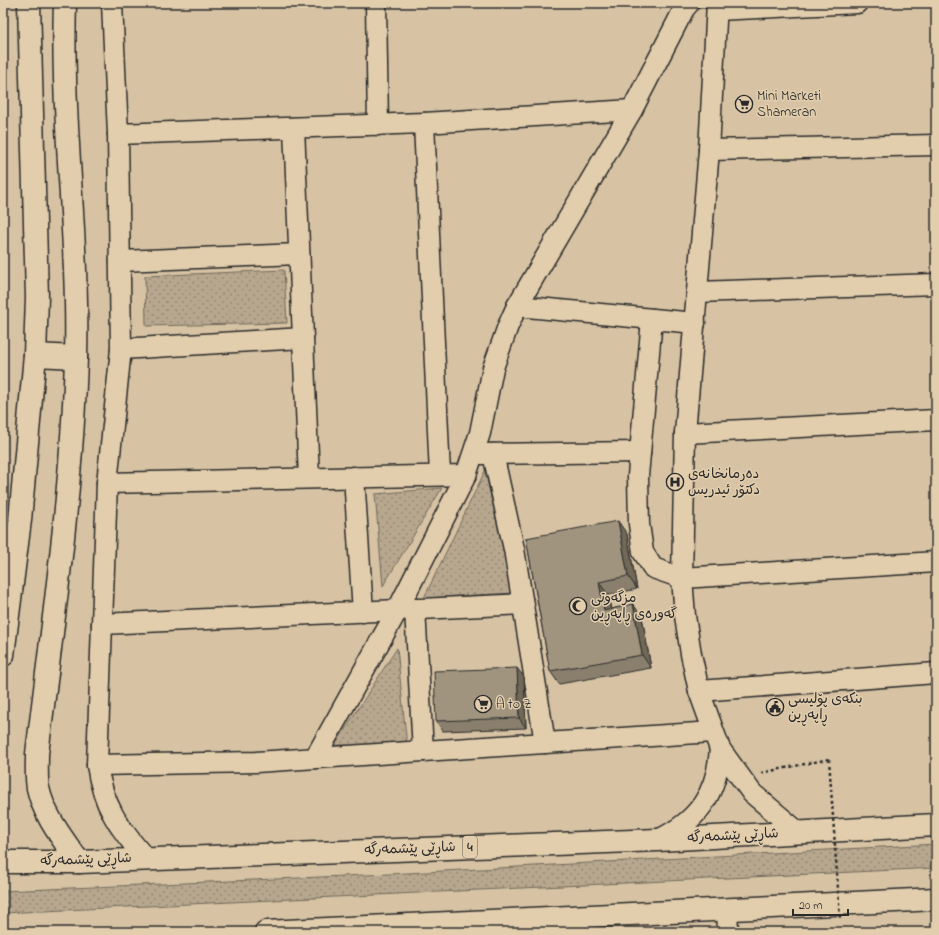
<svg xmlns="http://www.w3.org/2000/svg" width="939" height="935" font-family="'Indie Flower','Playpen Sans Arabic',sans-serif">
	<style>
		.green { fill: url(#green-dots); stroke: #71695c }
		.lines { fill: none; stroke-linecap: round; stroke-linejoin: round }
		.minor-casing { stroke: #2b2b2b; stroke-width: 23 }
		.major-casing { stroke: #2b2b2b; stroke-width: 25 }
		.highway-casing { stroke: #2b2b2b; stroke-width: 25 }
		.path { stroke: #2b2b2b; stroke-width: 2.5; stroke-dasharray: 3 3; stroke-linecap: butt }
		.minor { stroke: #e2cdac; stroke-width: 20 }
		.major { stroke: #e2cdac; stroke-width: 22 }
		.highway { stroke: #e2cdac; stroke-width: 22 }
		.path-bridge { stroke: #2b2b2b; stroke-width: 2.5; stroke-dasharray: 3 3; stroke-linecap: butt }
		.wall { fill: #8a7f6d; stroke: #2b2b2b }
		.shaded-wall { fill: #716859; stroke: #2b2b2b }
		.building { fill: #a1947f; stroke: #2b2b2b }
		.labels { text-anchor: middle; dominant-baseline: central; stroke-width: 3; stroke-linejoin: round; paint-order: stroke }
		.shield { fill: #e2cdac; stroke: #625c52; stroke-width: 1 }
		.shield-label { font-size: 13px; font-weight: bold; fill: #2b2b2b }
		.poi-label { font-size: 14px; fill: #2b2b2b; stroke: #e2cdac; text-anchor: start }
		.street-label { font-size: 14px; fill: #2b2b2b; stroke: #e2cdac }
	</style>
	<defs>
		<pattern id="green-dots" width="8" height="8" patternUnits="userSpaceOnUse"><rect width="8" height="8" fill="#b7a78e"/><path d="M2 2h.1M6 6h.1" fill="none" stroke="#958874" stroke-width="1.8" stroke-linecap="round"/></pattern>
	</defs>
	<rect width="100%" height="100%" fill="#d7c3a4"/>
	<filter id="ink" filterUnits="userSpaceOnUse"><feTurbulence type="fractalNoise" baseFrequency=".025" numOctaves="2"/><feDisplacementMap in="SourceGraphic" scale="8" xChannelSelector="R" yChannelSelector="G"/><feConvolveMatrix kernelMatrix="1 2 1 2 8 2 1 2 1" color-interpolation-filters="sRGB"/></filter>
	<g filter="url(#ink)">
		<g class="green">
			<polygon points="284,270 287,323 146,326 145,276"/>
			<polygon points="485,471 513,593 424,598"/>
			<polygon points="442,488 383,586 375,494"/>
			<polygon points="397,648 407,747 335,745"/>
			<polygon points="936,844 936,868 3,913 3,891 389,874"/>
		</g>
		<g class="lines">
			<defs>
				<g id="minor">
					<path d="M 112,3 L 118,134 L 121,349 L 107,483 L 97,765 C 103,806 119,828 146,859"/>
					<polyline points="376,3 378,125"/>
					<polyline points="717,3 709,150 685,433 682,578 685,616 691,654 699,691 720,749 752,793 798,832"/>
					<polyline points="717,10 857,3"/>
					<polyline points="424,123 440,475"/>
					<polyline points="294,128 309,478"/>
					<polyline points="118,134 424,123 632,110"/>
					<polyline points="709,150 936,145"/>
					<polyline points="120,261 299,254"/>
					<polyline points="697,292 936,284"/>
					<polyline points="517,306 695,323"/>
					<polyline points="652,319 638,476 639,524 643,552 653,568 682,578 936,562"/>
					<polyline points="121,349 303,338"/>
					<polyline points="685,433 936,420"/>
					<polyline points="481,454 640,452"/>
					<polyline points="493,454 514,549 545,743"/>
					<polyline points="354,477 363,612"/>
					<polyline points="107,483 466,475"/>
					<polyline points="415,609 423,751"/>
					<polyline points="102,624 524,604"/>
					<polyline points="699,691 936,673"/>
					<polyline points="315,758 397,611 466,475 480,433 493,368 508,326 517,306 632,110 684,9 689,3"/>
					<polyline points="97,765 256,762 713,732"/>
					<path d="M 658,840 C 698,821 717,794 720,749"/>
					<polyline points="727,910 728,932"/>
				</g>
				<g id="major">
					<path d="M 65,3 C 61,122 79,240 76,358 C 72,491 53,622 37,754 C 37,765 36,777 38,788 C 44,816 63,839 79,862"/>
					<polyline points="35,355 76,357"/>
					<polyline points="3,655 20,520 35,355 37,297 29,3"/>
				</g>
				<g id="highway">
					<polyline points="3,862 79,862 658,840 936,825"/>
					<polyline points="266,932 936,899"/>
				</g>
			</defs>
			<use href="#minor" class="minor-casing"/>
			<use href="#major" class="major-casing"/>
			<use href="#highway" class="highway-casing"/>
			<polyline class="path" points="761,773 829,759"/>
			<use href="#minor" class="minor"/>
			<use href="#major" class="major"/>
			<use href="#highway" class="highway"/>
			<polyline class="path-bridge" points="829,759 840,918"/>
		</g>
		<g class="wall">
			<polygon points="627,534 637,589 608,595 611,609 633,604 642,617 651,668 559,684 550,671 526,538"/>
			<polygon points="524,677 526,728 443,731 436,721"/>
		</g>
		<g class="shaded-wall">
			<polygon points="618,521 627,534 637,589 628,576"/>
			<polygon points="599,582 608,595 614,624 604,611"/>
			<polygon points="633,604 642,617 651,668 642,655"/>
			<polygon points="517,668 524,677 526,728 519,718"/>
		</g>
		<g class="building">
			<polygon points="618,521 628,576 599,582 604,611 633,604 642,655 550,671 526,538"/>
			<polygon points="517,668 519,718 436,721 434,671"/>
		</g>
	</g>
	<defs>
		<symbol id="supermarket-ring" viewBox="-11 -11 22 22"><circle r="9.5" fill="#e2cdac" stroke="#2b2b2b" stroke-width="1.5"/><path d="M-6-5.5h2.5l.6 2H6L4.5 2H-2.5L-4.4-4H-6ZM-1.5 3.2a1.3 1.3 0 1 0 .1 0ZM3 3.2a1.3 1.3 0 1 0 .1 0Z" fill="#2b2b2b"/></symbol>
		<symbol id="hospital-ring" viewBox="-11 -11 22 22"><circle r="9.5" fill="#e2cdac" stroke="#2b2b2b" stroke-width="1.5"/><path d="M-5-5h3v3.5h4V-5h3V5h-3V1.5h-4V5h-3Z" fill="#2b2b2b"/></symbol>
		<symbol id="mosque-ring" viewBox="-11 -11 22 22"><circle r="9.5" fill="#e2cdac" stroke="#2b2b2b" stroke-width="1.5"/><path d="M3.5-4.9A6 6 0 1 0 3.5 4.9A5 5 0 1 1 3.5-4.9Z" fill="#2b2b2b"/></symbol>
		<symbol id="civic-ring" viewBox="-11 -11 22 22"><circle r="9.5" fill="#e2cdac" stroke="#2b2b2b" stroke-width="1.5"/><path d="M-.6-6.5H3V-4.5H.6V-3L4-1V1h2V6H-6V1h2V-1L-.6-3ZM-1.2 2.5V6h2.4V2.5Z" fill="#2b2b2b"/></symbol>
	</defs>
	<g fill-rule="evenodd">
		<use href="#supermarket-ring" x="734" y="94" width="20" height="20"/>
		<use href="#hospital-ring" x="665" y="472" width="20" height="20"/>
		<use href="#mosque-ring" x="568" y="596" width="20" height="20"/>
		<use href="#supermarket-ring" x="473" y="694" width="20" height="20"/>
		<use href="#civic-ring" x="765" y="697" width="20" height="20"/>
	</g>
	<g class="labels">
		<rect class="shield" x="463" y="836" width="14" height="22" rx="3"/>
		<g class="shield-label">
			<text x="470" y="847">4</text>
		</g>
		<g class="poi-label">
			<text x="757" y="96">Mini Marketi<tspan x="757" dy="16">Shameran</tspan></text>
			<text x="688" y="474">دەرمانخانەی<tspan x="688" dy="16">دکتۆر ئیدریس</tspan></text>
			<text x="591" y="598">مزگەوتی<tspan x="591" dy="16">گەورەی ڕاپەڕین</tspan></text>
			<text x="788" y="699">بنکەی پۆلیسی<tspan x="788" dy="16">ڕاپەڕین</tspan></text>
			<text x="496" y="704">A to Z</text>
		</g>
		<g class="street-label">
			<text transform="translate(733 836) rotate(-3)">شاڕێی پێشمەرگە</text>
			<text transform="translate(410 849) rotate(-2)">شاڕێی پێشمەرگە</text>
			<text transform="translate(86 860) rotate(-2)">شاڕێی پێشمەرگە</text>
		</g>
	</g>
	<rect width="939" height="935" fill="none" stroke="#e2cdac" stroke-width="16"/>
	<rect x="8" y="8" width="923" height="919" fill="none" stroke="#2b2b2b" stroke-width="1.5" filter="url(#ink)"/>
	<path d="M793 909v6h55v-6" fill="none" stroke="#2b2b2b" stroke-width="2"/>
	<text x="799" y="909" font-size="12" fill="#2b2b2b" stroke="#e2cdac" stroke-width="3" paint-order="stroke">20 m</text>
</svg>
